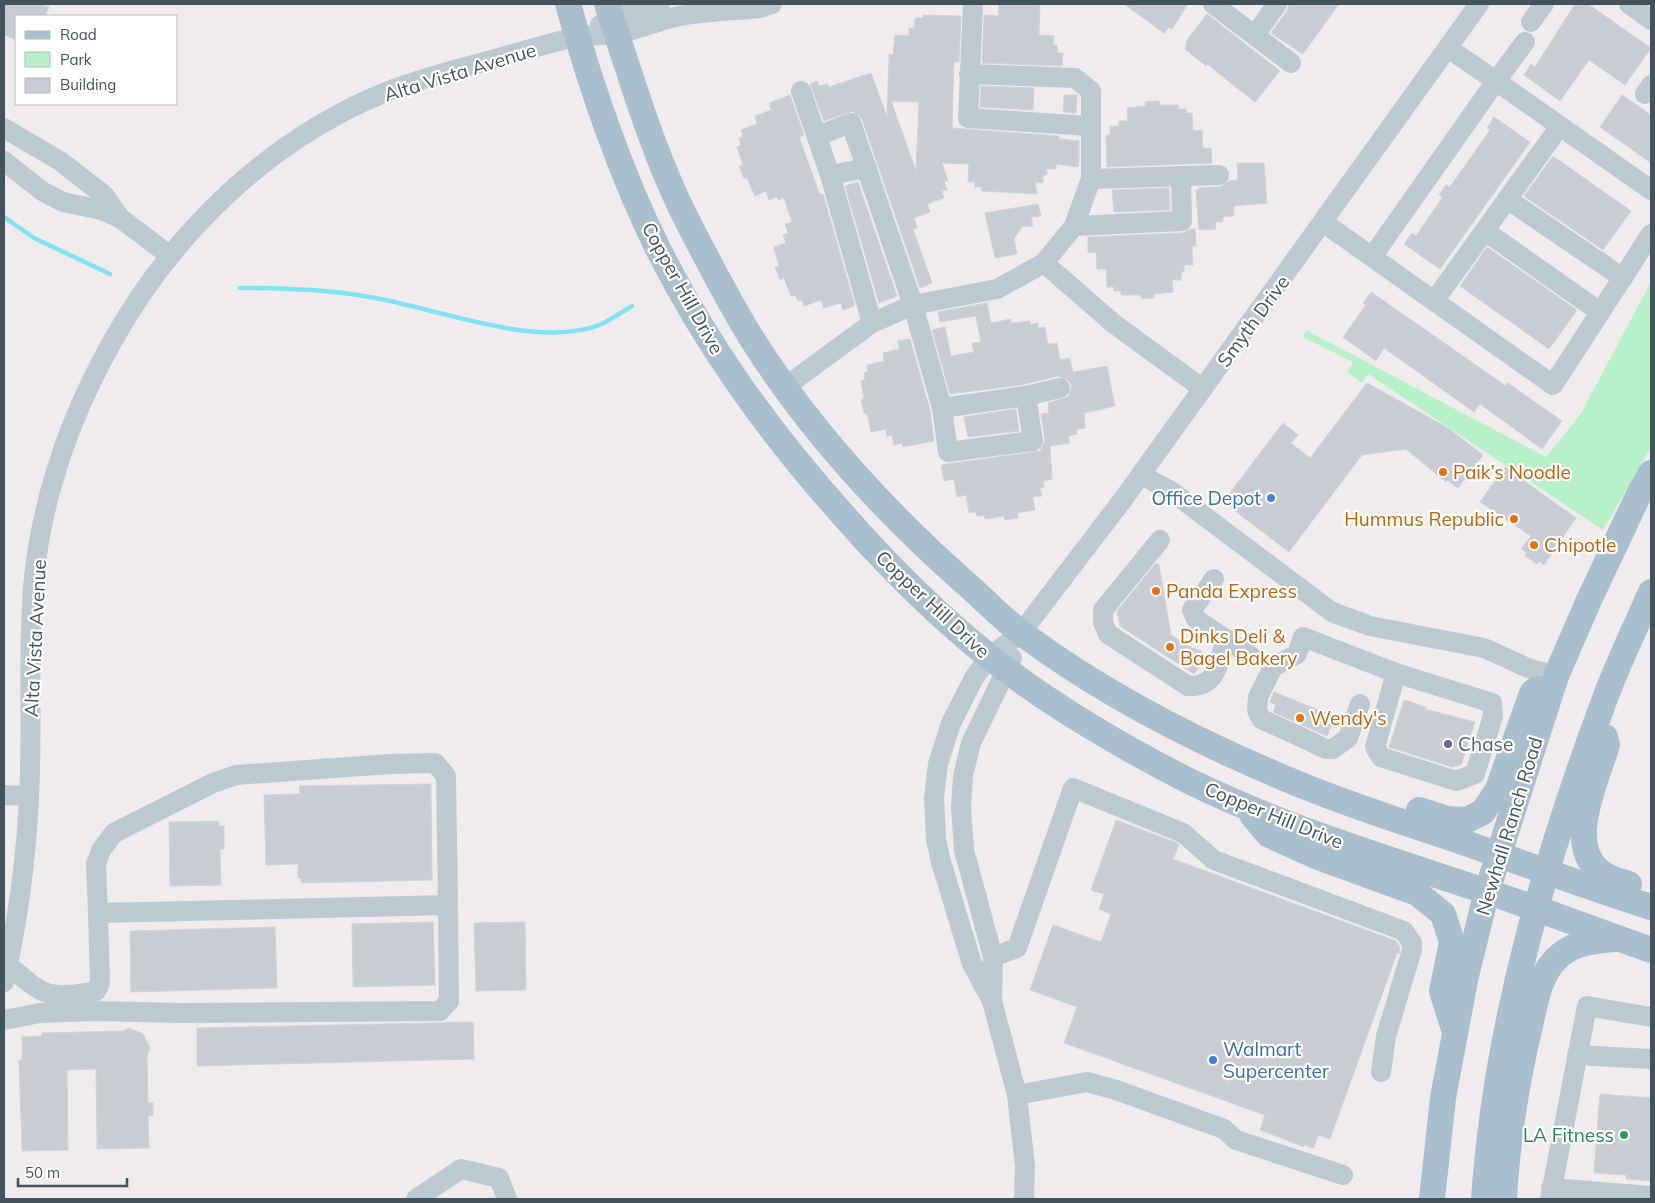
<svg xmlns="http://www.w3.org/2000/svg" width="1655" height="1203" font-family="Mulish,sans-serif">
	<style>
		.green { fill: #b7f1c9 }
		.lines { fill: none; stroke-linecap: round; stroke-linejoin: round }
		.stream { stroke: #81e3f2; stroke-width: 4.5 }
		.building { fill: #c9ccd2; stroke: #d0d4d9; fill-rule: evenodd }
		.minor { stroke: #bcc9d0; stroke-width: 20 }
		.major { stroke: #aabfce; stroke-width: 26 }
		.food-dot { fill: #e8710a; stroke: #fff; stroke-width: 2 }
		.shop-dot { fill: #3f7fe0; stroke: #fff; stroke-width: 2 }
		.service-dot { fill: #5c6f8a; stroke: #fff; stroke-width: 2 }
		.leisure-dot { fill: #2e9e5b; stroke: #fff; stroke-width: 2 }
		.labels { text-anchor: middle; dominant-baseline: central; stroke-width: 4.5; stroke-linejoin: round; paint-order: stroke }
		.street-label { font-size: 19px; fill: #44525b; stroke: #fff }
		.food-label { font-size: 19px; fill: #c56008; stroke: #fff; text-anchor: start }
		.shop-label { font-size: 19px; fill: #366cbe; stroke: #fff; text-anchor: end }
		.service-label { font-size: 19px; fill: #4e5e75; stroke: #fff; text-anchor: start }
		.leisure-label { font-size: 19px; fill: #27864d; stroke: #fff; text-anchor: end }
	</style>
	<rect width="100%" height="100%" fill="#f0eced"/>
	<polygon class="green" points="1651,282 1651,447 1603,530 1368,374 1362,383 1347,372 1353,362 1303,337 1306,330 1546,457 1580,415"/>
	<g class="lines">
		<g class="stream">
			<polyline points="4,217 34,238 110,274"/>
			<path d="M 240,288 C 282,288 323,289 364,296 C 433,306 536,351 602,324 C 612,319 622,312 632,306"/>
		</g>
	</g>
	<g class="building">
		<polygon points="4,4 39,4 49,7 45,16 16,16 16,40 4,35"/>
		<polygon points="999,4 1040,4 1039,35 1054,36 1053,45 1057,45 1058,53 1063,53 1062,66 982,63 984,15 998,16"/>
		<polygon points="1124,4 1188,4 1172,29 1169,27 1164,33"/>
		<polygon points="1289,4 1339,4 1303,54 1271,33 1287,11"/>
		<polygon points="1575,4 1588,4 1651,48 1625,85 1589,60 1560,101 1524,75 1531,64 1535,67"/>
		<polygon points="1207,14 1280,71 1255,102 1207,64 1206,66 1185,49 1187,40"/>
		<path d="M 923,15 L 961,16 L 959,62 L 954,62 L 952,128 L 1059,136 L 1059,139 L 1079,141 L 1079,160 L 1078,167 L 1056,164 L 1056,169 L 1047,169 L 1047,175 L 1043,175 L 1043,183 L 1035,182 L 1037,194 L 981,191 L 982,187 L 975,187 L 975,182 L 968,182 L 969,164 L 942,163 L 948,181 L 944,181 L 947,190 L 942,191 L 944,198 L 927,204 L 930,212 L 914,218 L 917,228 L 913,229 L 932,283 L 920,288 L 862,119 L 853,111 L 824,121 L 810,84 L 817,81 L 819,86 L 828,84 L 829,87 L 871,73 L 887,117 L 889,54 L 893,55 L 895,35 L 909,36 L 909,28 L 914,28 L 915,18 L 923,18 ZM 891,101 L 919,102 L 916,171 Z"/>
		<polygon points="981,86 1034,88 1033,110 980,107"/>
		<polygon points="790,95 804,135 799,137 820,195 823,194 855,306 843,310 841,303 824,308 821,300 804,306 802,300 798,301 795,295 791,296 784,278 780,280 775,267 779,266 774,247 786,243 783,235 788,233 785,224 792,222 784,198 778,200 777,197 769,200 766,191 755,196 747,178 744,179 739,166 743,165 737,147 741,145 739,138 743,137 741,130 757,124 755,116 771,110 769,103"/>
		<polygon points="1064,95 1077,95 1076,113 1063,112"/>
		<polygon points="1622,95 1651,115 1651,163 1600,127"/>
		<polygon points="1159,101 1160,105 1178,105 1178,109 1186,109 1186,113 1192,113 1193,131 1202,130 1203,148 1211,148 1212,163 1107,167 1106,135 1110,135 1110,126 1119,126 1119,121 1128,121 1127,108 1146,106 1145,102"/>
		<polygon points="1494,117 1530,142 1440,269 1404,244 1412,233 1416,236 1442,198 1439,195 1446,185 1450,187 1490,130 1487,128"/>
		<polygon points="1553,156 1631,211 1603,250 1524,196"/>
		<polygon points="1237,163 1264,163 1267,203 1234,206 1233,216 1223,217 1223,222 1215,222 1216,229 1199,230 1196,190 1199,190 1199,188 1220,187 1229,181 1238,180"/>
		<polygon points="858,182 897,296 879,303 845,186"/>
		<polygon points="1169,188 1170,210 1114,212 1112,190"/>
		<polygon points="1038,204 1041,216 1031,217 1033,226 1022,227 1014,239 1017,254 995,258 985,213"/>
		<polygon points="1190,229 1195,229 1196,246 1192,246 1193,265 1184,265 1184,272 1181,272 1181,280 1172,280 1173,292 1154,294 1154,298 1141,299 1141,295 1121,295 1121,291 1114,291 1114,287 1107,287 1106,269 1097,269 1096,252 1088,253 1088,237 1183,233"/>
		<polygon points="1487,247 1577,310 1549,349 1460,286"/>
		<polygon points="1371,292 1506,386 1508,383 1562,421 1542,449 1480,404 1474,412 1384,348 1376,361 1343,337 1366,305 1363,303"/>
		<polygon points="987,303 991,323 1011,319 1011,323 1030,321 1030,325 1038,323 1038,328 1045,327 1048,344 1057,343 1060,360 1070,358 1073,372 1107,366 1115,406 1084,413 1085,428 1076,429 1077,434 1068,436 1070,443 1050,446 1052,479 1043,481 1044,487 1040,488 1042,496 1033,497 1035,510 1017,513 1018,518 1005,520 1004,516 985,519 984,515 977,516 976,512 969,513 966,495 957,497 954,479 944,481 941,465 1040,451 1045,440 1041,414 1049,413 1048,403 1068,397 1072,386 1068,380 1058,376 1021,385 950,394 932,330 945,327 951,356 974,352 972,343 981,342 976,316 940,322 938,312"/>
		<polygon points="910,339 930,410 934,441 903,447 902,443 894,445 892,435 887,437 886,429 871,432 867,413 864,414 861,400 864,399 861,381 865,380 864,373 868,372 867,365 884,361 883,353 899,349 898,341"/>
		<polygon points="1367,383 1448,428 1483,455 1458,488 1447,480 1446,482 1406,449 1362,455 1289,552 1223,502 1283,423 1298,435 1291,443 1310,458"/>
		<polygon points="1016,409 1019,431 968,437 964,417"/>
		<polygon points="1505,467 1576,518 1544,565 1539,561 1537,564 1525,556 1527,553 1521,549 1531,536 1480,502"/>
		<polygon points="1156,563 1159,565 1171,635 1192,648 1201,651 1205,656 1204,662 1194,674 1120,626 1117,611"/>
		<polygon points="1274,692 1335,717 1327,736 1273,712 1276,705 1270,702"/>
		<polygon points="1404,700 1426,707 1425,709 1475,722 1461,765 1452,767 1389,747"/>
		<polygon points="431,784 432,880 301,883 301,878 298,878 298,864 266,865 264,795 300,794 299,786"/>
		<polygon points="1116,820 1177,843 1179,845 1173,859 1396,941 1400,947 1399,954 1397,953 1330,1139 1318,1135 1314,1148 1304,1145 1304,1147 1260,1130 1265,1115 1064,1043 1077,1007 1030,990 1053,925 1101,942 1111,914 1099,909 1104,894 1091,890"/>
		<polygon points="219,821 219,826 224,826 224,849 220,849 221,885 170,886 169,822"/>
		<polygon points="433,922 435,985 353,987 352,924"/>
		<polygon points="525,922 526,990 476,991 474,923"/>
		<polygon points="275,927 277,988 131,992 130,931"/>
		<polygon points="473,1022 474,1059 197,1066 197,1028"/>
		<polygon points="129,1028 143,1034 150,1048 147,1056 148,1103 153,1102 153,1116 148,1116 149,1148 97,1149 96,1069 67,1070 68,1150 22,1151 19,1060 22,1060 22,1037 42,1036 42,1033 123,1031"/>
		<polygon points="1600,1094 1651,1098 1651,1181 1626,1179 1626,1175 1594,1173"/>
	</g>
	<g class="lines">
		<g class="minor">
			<polyline points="973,4 968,118 1090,126"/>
			<polyline points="1213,4 1291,63"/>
			<polyline points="1629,4 1651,20"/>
			<polyline points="1531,22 1544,4"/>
			<polyline points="600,25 632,11 660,4"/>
			<polyline points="1255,35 1277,4"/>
			<polyline points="1525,42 1496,81 1651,190"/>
			<polyline points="801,91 830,175 872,323"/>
			<polyline points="1645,94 1651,85"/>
			<polyline points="4,128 60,161 104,195 120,218"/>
			<polyline points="817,136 851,123 913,305 942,408 948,452 1033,441 1026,396"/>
			<polyline points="4,161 42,191 63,202 101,210 120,218 169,255"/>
			<polyline points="830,175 867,168"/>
			<polyline points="1091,179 1219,175"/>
			<polyline points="1507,199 1623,278"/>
			<polyline points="1324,223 1372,257 1496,81 1448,48"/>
			<polyline points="1074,226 1182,221 1181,176"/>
			<polyline points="1485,231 1600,312"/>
			<polyline points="1372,257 1553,385 1651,234"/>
			<polyline points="1044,263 1113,323 1203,389"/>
			<polyline points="1434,301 1560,126"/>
			<polyline points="785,387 872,323 913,305 997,289 1044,263 1074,226 1091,179 1091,91 1075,78 969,74"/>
			<polyline points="942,408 1026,396 1060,388"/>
			<polyline points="1141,475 1171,491 1332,612 1370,626 1484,648 1528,668 1556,676"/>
			<path d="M 1160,540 L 1103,610 L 1103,622 L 1108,634 L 1188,686 C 1218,687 1218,663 1226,639"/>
			<polyline points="1214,579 1192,610 1196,619 1252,657"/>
			<polyline points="1360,704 1348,738 1333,749 1326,749 1305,739 1261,719 1257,710 1258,697 1273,667 1297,654 1303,637 1396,673 1492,703 1493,716 1475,774 1456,781 1381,757 1375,747 1396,673"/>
			<polyline points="4,795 29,796"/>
			<polyline points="98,913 96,864 101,850 114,833 213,783 236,775 390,764 435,763 446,776 448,905"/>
			<polyline points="993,957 1017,948 1073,788 1183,833 1214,860 1404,931 1412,943 1412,950 1386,1036 1381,1072"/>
			<path d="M 4,982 C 18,921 26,861 29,798 C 33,725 27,651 34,577 C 43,494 71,415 112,342 C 173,233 268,140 386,92 C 421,78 459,69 495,59 C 522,52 550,42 578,37 C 590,35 602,36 613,34 C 634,31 655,22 675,17 C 702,11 732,11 760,8 L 772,4"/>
			<polyline points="992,1000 993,957 964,850 961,808 963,776 971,743 1012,658"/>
			<path d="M 4,1020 L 40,1013 L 95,1011 L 180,1013 L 440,1011 L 449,1001 L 448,905 L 98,913 L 100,983 L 96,991 C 47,1000 44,996 8,965"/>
			<polyline points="1577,1055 1651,1059"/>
			<polyline points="1017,1095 1087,1082 1116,1090 1224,1129 1236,1140 1343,1175"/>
			<polyline points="1551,1188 1651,1196"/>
			<polyline points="416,1199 461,1169 499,1178 507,1199"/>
			<polyline points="1024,1199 1025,1166 1017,1095 992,1001 972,964 941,862 936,839 934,798 938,764 951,723 974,678 989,657 1021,633 1124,498 1479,4"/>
			<polyline points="1550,1199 1587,1006 1651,1017"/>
		</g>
		<g class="major">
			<path d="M 568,4 C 591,87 619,169 657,247 C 708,348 769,432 844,516 C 889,567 938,616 992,659 C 1049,704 1127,750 1193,783 C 1284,827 1382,857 1479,889 C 1537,908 1594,930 1651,950"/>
			<path d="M 607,4 C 632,80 654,158 692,230 C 711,266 730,304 752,339 C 809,429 883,510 963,581 C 983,598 1002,619 1023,634 C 1109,698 1207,747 1306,787 C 1360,809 1416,826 1471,845 C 1531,866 1591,888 1651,907"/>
			<path d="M 1605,737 L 1607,745 C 1597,779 1566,842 1598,870 C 1606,878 1618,881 1629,884"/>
			<polyline points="1419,810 1447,819 1467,820 1483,812 1498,789 1532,693 1537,689"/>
			<polyline points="1252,815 1269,835 1318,857 1417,893 1443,914 1452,942 1442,991 1454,1029"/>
			<polyline points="1432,1199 1443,1098 1465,980 1487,891 1556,676 1589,600 1639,494 1651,473"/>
			<path d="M 1484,1199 C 1496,1024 1546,856 1607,693 C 1620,659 1636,626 1651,592"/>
			<path d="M 1504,1199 C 1507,1142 1516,1086 1529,1030 C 1535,1006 1538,977 1556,959 C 1572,942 1594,941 1615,939"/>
		</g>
	</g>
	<g class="food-dot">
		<circle cx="1443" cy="472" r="5"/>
		<circle cx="1514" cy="519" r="5"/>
		<circle cx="1534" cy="545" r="5"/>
		<circle cx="1156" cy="591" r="5"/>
		<circle cx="1170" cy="647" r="5"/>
		<circle cx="1300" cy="718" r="5"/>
	</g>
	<g class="shop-dot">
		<circle cx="1271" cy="498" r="5"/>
		<circle cx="1213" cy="1060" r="5"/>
	</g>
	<circle class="service-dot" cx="1448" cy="744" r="5"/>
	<circle class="leisure-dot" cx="1624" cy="1135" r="5"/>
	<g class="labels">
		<g class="street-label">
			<text transform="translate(460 72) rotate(-17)">Alta Vista Avenue</text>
			<text transform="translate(683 288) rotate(61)">Copper Hill Drive</text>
			<text transform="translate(1253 321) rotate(-54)">Smyth Drive</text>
			<text transform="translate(933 604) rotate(43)">Copper Hill Drive</text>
			<text transform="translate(35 638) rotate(-87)">Alta Vista Avenue</text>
			<text transform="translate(1274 815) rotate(22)">Copper Hill Drive</text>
			<text transform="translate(1509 826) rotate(-73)">Newhall Ranch Road</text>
		</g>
		<g class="food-label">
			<text x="1453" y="472">Paik’s Noodle</text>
			<text x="1504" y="519" text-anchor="end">Hummus Republic</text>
			<text x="1544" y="545">Chipotle</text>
			<text x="1166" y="591">Panda Express</text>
			<text x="1180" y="636">Dinks Deli &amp;<tspan x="1180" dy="22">Bagel Bakery</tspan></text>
			<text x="1310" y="718">Wendy's</text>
		</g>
		<g class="shop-label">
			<text x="1261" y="498">Office Depot</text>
			<text x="1223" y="1049" text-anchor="start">Walmart<tspan x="1223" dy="22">Supercenter</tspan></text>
		</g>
		<g class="service-label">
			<text x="1458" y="744">Chase</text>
		</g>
		<g class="leisure-label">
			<text x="1614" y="1135">LA Fitness</text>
		</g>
	</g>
	<rect width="1655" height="1203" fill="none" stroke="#44525b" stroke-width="10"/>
	<rect x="15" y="15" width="162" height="90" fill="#ffffff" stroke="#b4babd"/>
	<rect x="25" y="31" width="25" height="8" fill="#aabfce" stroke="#b4babd"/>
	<text x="60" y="40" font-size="15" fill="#44525b">Road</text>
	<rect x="25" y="52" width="25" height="15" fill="#b7f1c9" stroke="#b4babd"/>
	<text x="60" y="65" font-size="15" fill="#44525b">Park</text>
	<rect x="25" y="78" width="25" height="15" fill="#c9ccd2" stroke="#b4babd"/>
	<text x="60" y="90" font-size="15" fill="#44525b">Building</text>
	<path d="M18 1178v8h109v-8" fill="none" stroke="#44525b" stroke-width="2.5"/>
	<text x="25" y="1178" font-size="15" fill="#44525b" stroke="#ffffff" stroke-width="4" paint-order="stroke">50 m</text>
</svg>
